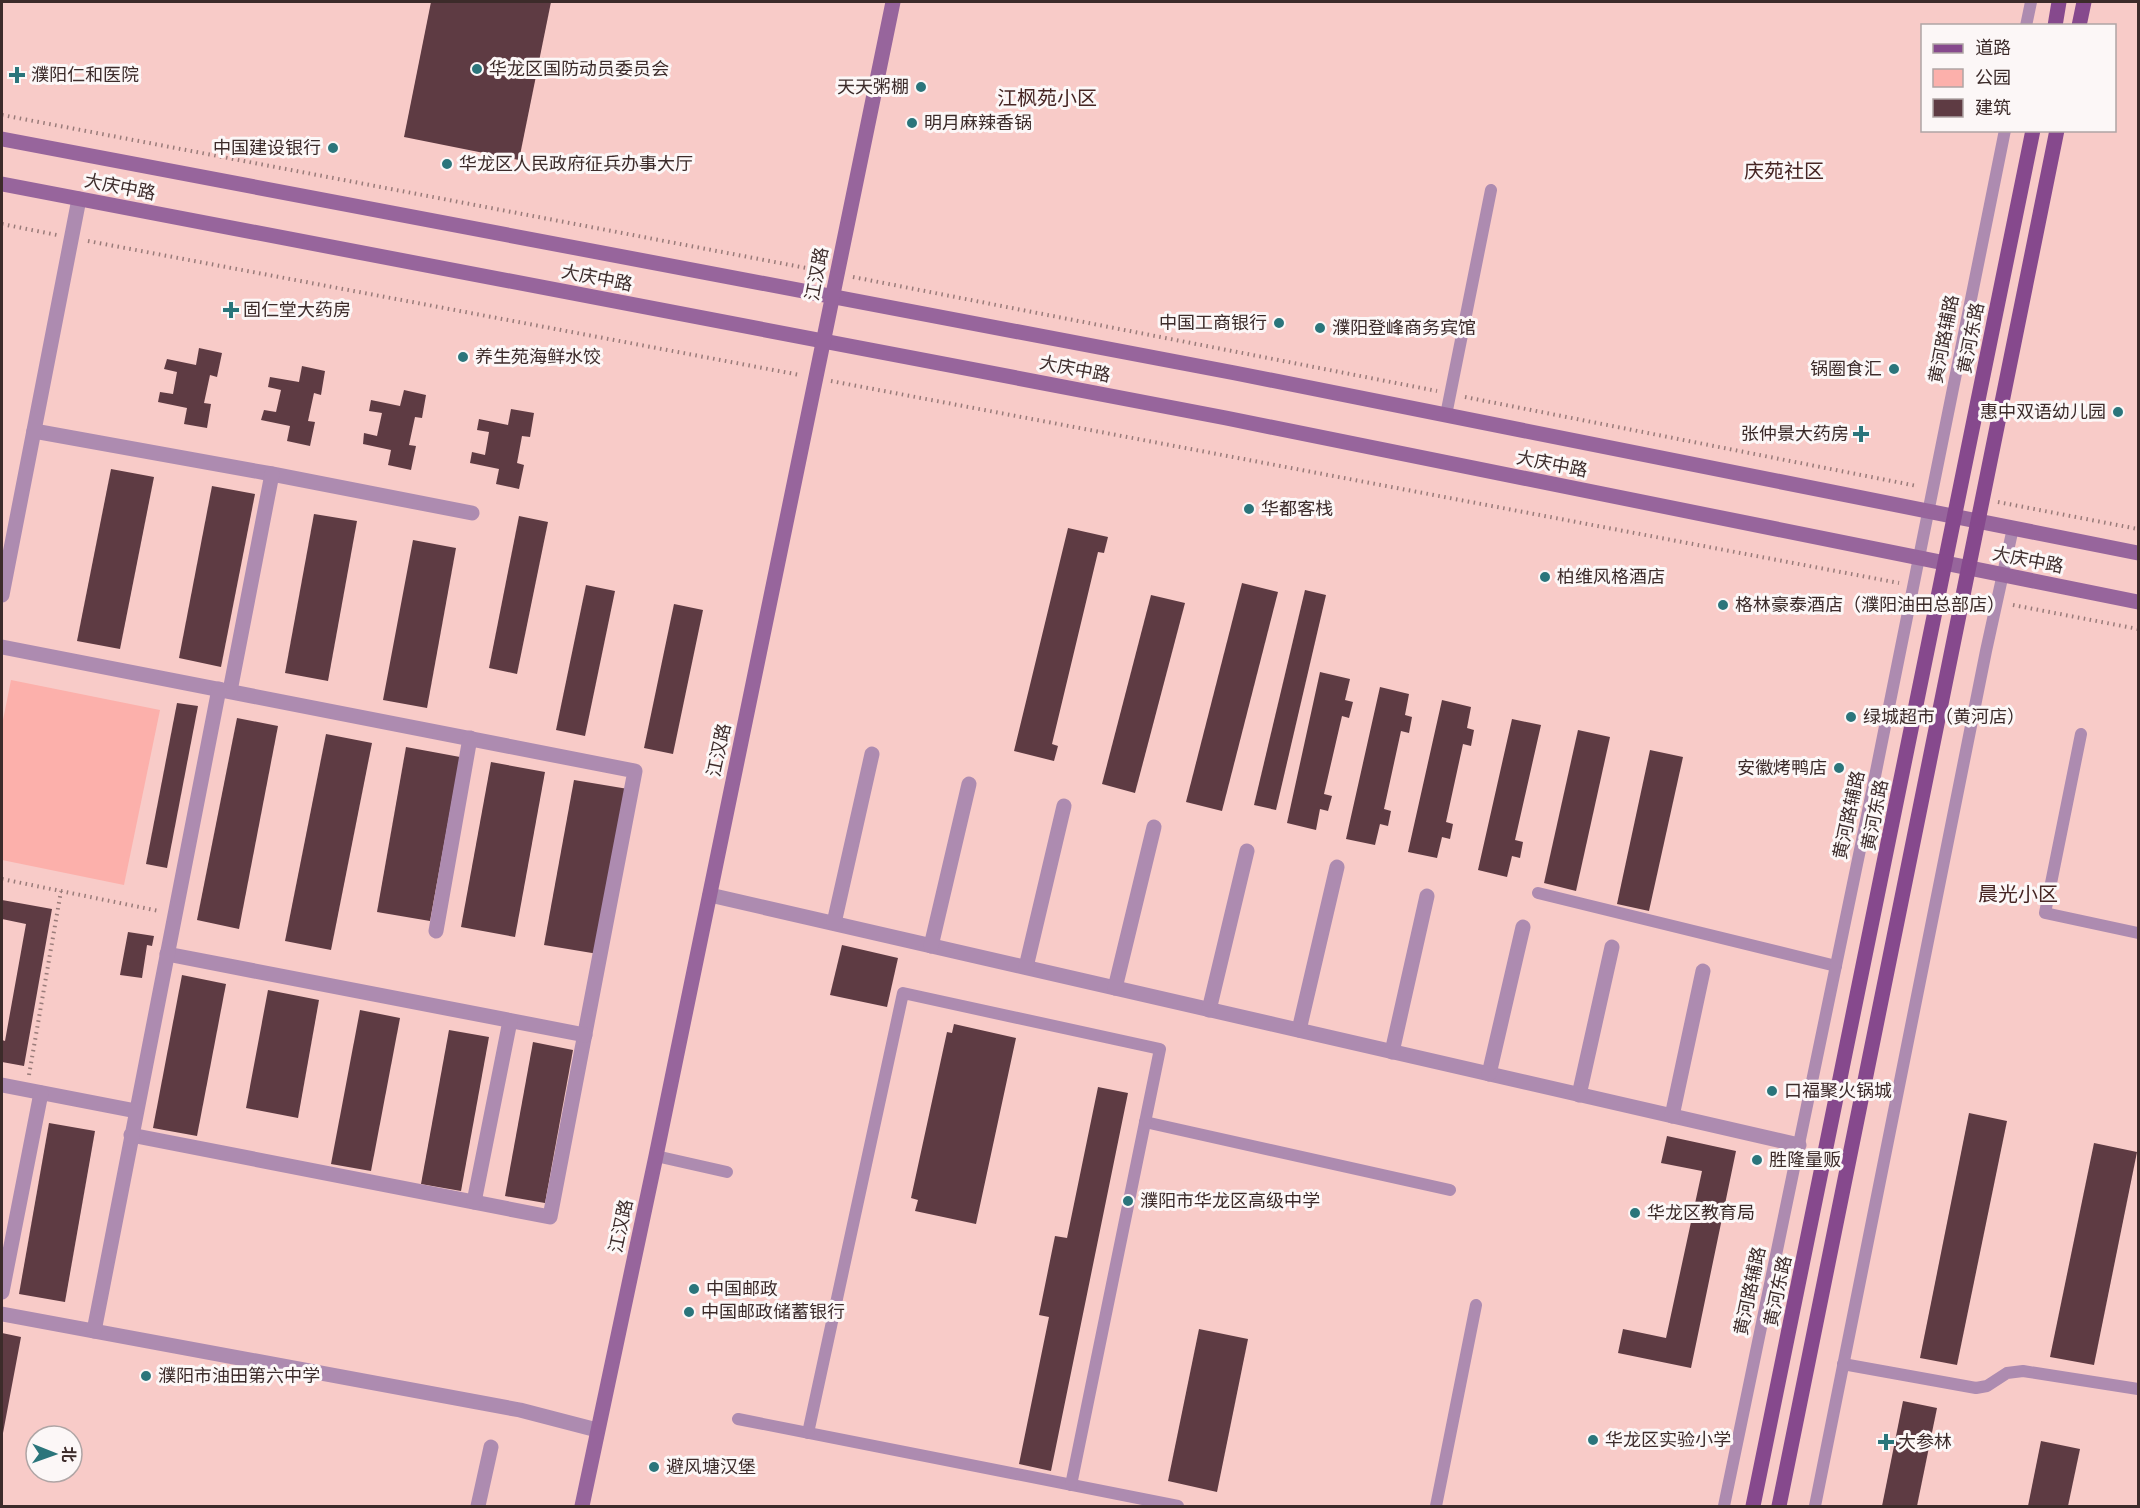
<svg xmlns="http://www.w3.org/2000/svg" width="2140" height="1508" font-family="Arial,'Noto Sans SC',sans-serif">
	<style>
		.green { fill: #fcb0ab }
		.building { fill: #5e3b43 }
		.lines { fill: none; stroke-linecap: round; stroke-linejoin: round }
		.path { stroke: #997b79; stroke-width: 4; stroke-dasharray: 1.5 4.5; stroke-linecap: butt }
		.lane { stroke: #ad8bb0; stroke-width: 12 }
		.street { stroke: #ad8bb0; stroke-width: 15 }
		.secondary { stroke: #97659c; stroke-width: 15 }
		.primary { stroke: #86498d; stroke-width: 15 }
		.poi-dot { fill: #2b757b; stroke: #fcf7f7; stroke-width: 2 }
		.labels { text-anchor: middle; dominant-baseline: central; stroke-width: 6; stroke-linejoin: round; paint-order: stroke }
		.poi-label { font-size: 18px; fill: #3c2b2a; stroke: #fcf7f7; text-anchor: start }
		.street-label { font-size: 18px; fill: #3c2b2a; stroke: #fcf7f7 }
		.neighbourhood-label { font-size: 20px; fill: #462523; stroke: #fcf7f7 }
	</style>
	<rect width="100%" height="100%" fill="#f8cbc8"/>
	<polygon class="green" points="11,680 160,710 124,885 2,860 2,725"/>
	<g class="building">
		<polygon points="431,2 551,2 519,160 404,137"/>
		<polygon points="199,348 222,353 217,377 210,375 204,403 211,404 207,428 184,424 187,408 158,402 160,392 173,394 177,372 164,369 167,359 196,365"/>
		<polygon points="302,366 325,371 321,395 314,393 308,421 315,422 310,446 287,441 290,426 261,420 264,410 276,412 281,390 268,387 270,377 299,382"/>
		<polygon points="404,390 426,395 422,418 415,417 409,445 416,446 411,470 388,465 391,450 363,444 364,433 377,436 382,413 369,411 371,400 400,406"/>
		<polygon points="511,409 534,413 530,437 522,436 517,463 524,465 519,489 496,484 499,469 470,463 472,452 485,455 489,432 477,430 479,419 508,425"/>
		<polygon points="111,469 154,477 120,649 77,641"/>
		<polygon points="212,486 255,494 221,667 179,658"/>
		<polygon points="314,514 357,521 328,681 285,673"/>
		<polygon points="519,516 548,522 517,674 489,668"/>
		<polygon points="1068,528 1108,537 1104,553 1098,552 1052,744 1058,746 1054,761 1014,751"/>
		<polygon points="413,540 456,548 427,708 383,700"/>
		<polygon points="1242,583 1278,592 1222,811 1186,802"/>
		<polygon points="586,585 615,591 585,736 556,730"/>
		<polygon points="1305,590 1326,595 1276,810 1254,805"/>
		<polygon points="1151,595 1185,603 1135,793 1102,784"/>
		<polygon points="674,604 703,610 673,754 644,748"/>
		<polygon points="1320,672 1350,679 1345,700 1353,702 1349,718 1342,716 1324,794 1332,796 1328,811 1320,809 1316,830 1287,823"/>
		<polygon points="1380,687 1409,694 1405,715 1412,717 1409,733 1401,731 1384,809 1391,811 1388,826 1380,824 1375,845 1346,839"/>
		<polygon points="1442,700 1471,707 1467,728 1474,730 1471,746 1463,744 1446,822 1453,824 1450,839 1442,837 1437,858 1408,852"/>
		<polygon points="177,703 198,706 167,868 146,864"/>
		<polygon points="237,718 278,726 239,929 197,920"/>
		<polygon points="1512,719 1541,725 1515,840 1523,842 1520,858 1512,856 1507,877 1478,870"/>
		<polygon points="1578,730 1610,737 1576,891 1544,883"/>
		<polygon points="326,734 372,743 331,950 285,941"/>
		<polygon points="406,747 460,757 430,921 377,912"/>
		<polygon points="1650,750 1683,757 1649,911 1617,904"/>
		<polygon points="491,762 545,772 515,937 461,927"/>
		<polygon points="574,780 628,789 598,954 544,945"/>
		<polygon points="2,900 52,909 24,1066 2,1062 2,1040 5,1041 26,924 2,919"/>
		<polygon points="128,932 154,936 152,946 147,945 142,978 120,975"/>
		<polygon points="842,945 898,958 887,1007 830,995"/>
		<polygon points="182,975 226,984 197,1136 153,1128"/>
		<polygon points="268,990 319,1000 298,1118 246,1108"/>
		<polygon points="360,1010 400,1018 371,1171 331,1164"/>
		<polygon points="954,1024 1016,1038 976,1224 915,1211 918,1200 911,1198 947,1032 952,1033"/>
		<polygon points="449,1030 489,1037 461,1191 421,1184"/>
		<polygon points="533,1042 573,1050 545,1203 505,1196"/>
		<polygon points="1098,1087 1128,1093 1051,1471 1019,1464 1049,1317 1039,1315 1055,1236 1067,1238"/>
		<polygon points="1969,1113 2007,1121 1957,1365 1920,1358"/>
		<polygon points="49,1123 95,1131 65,1302 19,1294"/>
		<polygon points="1667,1136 1736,1151 1691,1368 1618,1353 1623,1329 1666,1338 1702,1171 1661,1163"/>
		<polygon points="2094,1143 2137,1152 2094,1365 2050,1357"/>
		<polygon points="1199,1329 1248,1339 1217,1492 1168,1481"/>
		<polygon points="2,1333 21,1337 3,1433 2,1433"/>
		<polygon points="1903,1401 1937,1408 1917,1506 1882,1506"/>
		<polygon points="2041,1441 2080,1449 2068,1506 2028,1506"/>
	</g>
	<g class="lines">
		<g class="path">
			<polyline points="2,115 822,271"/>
			<polyline points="2,224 57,235"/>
			<polyline points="88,241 800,375"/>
			<polyline points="853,277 1437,391"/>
			<polyline points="831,381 1899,583"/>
			<polyline points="1465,397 1917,486"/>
			<polyline points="1998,502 2138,529"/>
			<polyline points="2013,605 2138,629"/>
			<polyline points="2,879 159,911"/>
			<polyline points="29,1075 61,891"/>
		</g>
		<g class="lane">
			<polyline points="2026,26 2031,2"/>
			<polyline points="1446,415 1491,190"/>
			<polyline points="2081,734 2045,913 2138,933"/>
			<polyline points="1538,893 1836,966"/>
			<polyline points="1145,1122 1450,1190"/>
			<polyline points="656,1156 727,1172"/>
			<polyline points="1843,1364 1976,1388 1987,1386 2007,1373 2023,1371 2138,1389"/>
			<polyline points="738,1419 1178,1506"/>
			<polyline points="808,1433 903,993 1160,1049 1071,1485"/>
			<polyline points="1436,1506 1476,1305"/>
			<polyline points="1724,1506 1867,816 2005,130"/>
			<polyline points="1815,1506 1986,651 2013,528"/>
		</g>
		<g class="street">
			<polyline points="34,431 272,474 472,513"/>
			<polyline points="2,595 79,199"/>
			<polyline points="2,647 635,771 550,1217 131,1135"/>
			<polyline points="230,691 272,474"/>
			<polyline points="710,895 1799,1145"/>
			<polyline points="834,923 872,754"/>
			<polyline points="436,931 470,738"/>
			<polyline points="931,946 969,784"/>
			<polyline points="167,954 585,1035"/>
			<polyline points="1026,967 1064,806"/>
			<polyline points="1115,988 1154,827"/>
			<polyline points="1209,1010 1247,851"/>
			<polyline points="1299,1030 1337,867"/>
			<polyline points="1392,1052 1427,896"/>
			<polyline points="1489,1074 1523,927"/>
			<polyline points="2,1085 136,1111"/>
			<polyline points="1579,1095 1612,947"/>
			<polyline points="1672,1116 1703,971"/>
			<polyline points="474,1202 510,1021"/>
			<polyline points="2,1292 41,1093"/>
			<polyline points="2,1314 520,1410 597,1430"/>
			<polyline points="94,1331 219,689"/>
			<polyline points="478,1506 491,1447"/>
		</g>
		<g class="secondary">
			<polyline points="2,139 1235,373 2138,553"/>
			<polyline points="2,184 1226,418 2138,602"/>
			<polyline points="582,1506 656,1156 893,2"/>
		</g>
		<g class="primary">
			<polyline points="2055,26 2059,2"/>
			<polyline points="2079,26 2084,2"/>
			<polyline points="1753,1506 2033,130"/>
			<polyline points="1779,1506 2057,130"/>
		</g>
	</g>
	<g class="poi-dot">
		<circle cx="477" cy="69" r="6"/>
		<path d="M14 66h6v6h6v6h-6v6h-6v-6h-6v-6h6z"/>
		<circle cx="921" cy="87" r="6"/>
		<circle cx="912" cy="123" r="6"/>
		<circle cx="333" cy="148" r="6"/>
		<circle cx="447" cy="164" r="6"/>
		<path d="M228 301h6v6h6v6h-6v6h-6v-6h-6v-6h6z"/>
		<circle cx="1279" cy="323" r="6"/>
		<circle cx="1320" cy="328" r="6"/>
		<circle cx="463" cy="357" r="6"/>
		<circle cx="1894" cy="369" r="6"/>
		<circle cx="2118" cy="412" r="6"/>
		<path d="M1858 425h6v6h6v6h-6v6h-6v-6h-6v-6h6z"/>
		<circle cx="1249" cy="509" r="6"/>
		<circle cx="1545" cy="577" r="6"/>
		<circle cx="1723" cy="605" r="6"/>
		<circle cx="1851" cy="717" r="6"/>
		<circle cx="1839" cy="768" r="6"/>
		<circle cx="1772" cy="1091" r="6"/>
		<circle cx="1757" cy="1160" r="6"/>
		<circle cx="1128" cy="1201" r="6"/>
		<circle cx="1635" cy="1213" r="6"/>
		<circle cx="694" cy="1289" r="6"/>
		<circle cx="689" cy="1312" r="6"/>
		<circle cx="146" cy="1376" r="6"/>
		<circle cx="1593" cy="1440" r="6"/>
		<path d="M1883 1433h6v6h6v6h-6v6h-6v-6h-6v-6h6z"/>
		<circle cx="654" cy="1467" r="6"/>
	</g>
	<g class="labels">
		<g class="poi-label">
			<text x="489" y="69">华龙区国防动员委员会</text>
			<text x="31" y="75">濮阳仁和医院</text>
			<text x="909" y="87" text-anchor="end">天天粥棚</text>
			<text x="924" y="123">明月麻辣香锅</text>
			<text x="321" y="148" text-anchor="end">中国建设银行</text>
			<text x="459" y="164">华龙区人民政府征兵办事大厅</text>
			<text x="243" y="310">固仁堂大药房</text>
			<text x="1267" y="323" text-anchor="end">中国工商银行</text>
			<text x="1332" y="328">濮阳登峰商务宾馆</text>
			<text x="475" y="357">养生苑海鲜水饺</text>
			<text x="1882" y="369" text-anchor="end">锅圈食汇</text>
			<text x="2106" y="412" text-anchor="end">惠中双语幼儿园</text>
			<text x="1849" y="434" text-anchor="end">张仲景大药房</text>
			<text x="1261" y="509">华都客栈</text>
			<text x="1557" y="577">柏维风格酒店</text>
			<text x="1735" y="605">格林豪泰酒店（濮阳油田总部店）</text>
			<text x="1863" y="717">绿城超市（黄河店）</text>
			<text x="1827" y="768" text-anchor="end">安徽烤鸭店</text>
			<text x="1784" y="1091">口福聚火锅城</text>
			<text x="1769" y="1160">胜隆量贩</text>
			<text x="1140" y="1201">濮阳市华龙区高级中学</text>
			<text x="1647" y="1213">华龙区教育局</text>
			<text x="706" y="1289">中国邮政</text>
			<text x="701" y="1312">中国邮政储蓄银行</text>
			<text x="158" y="1376">濮阳市油田第六中学</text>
			<text x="1605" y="1440">华龙区实验小学</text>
			<text x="1898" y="1442">大参林</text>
			<text x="666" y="1467">避风塘汉堡</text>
		</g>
		<g class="street-label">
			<text transform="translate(120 187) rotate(11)">大庆中路</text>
			<text transform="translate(817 274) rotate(-79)">江汉路</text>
			<text transform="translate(597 278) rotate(11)">大庆中路</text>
			<text transform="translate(1971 338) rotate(-79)">黄河东路</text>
			<text transform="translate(1944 339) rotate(-79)">黄河路辅路</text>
			<text transform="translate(1075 369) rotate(11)">大庆中路</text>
			<text transform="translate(1552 464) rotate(11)">大庆中路</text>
			<text transform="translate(2028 560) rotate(11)">大庆中路</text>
			<text transform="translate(719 750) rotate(-78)">江汉路</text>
			<text transform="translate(1849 815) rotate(-78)">黄河路辅路</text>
			<text transform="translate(1875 815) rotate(-79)">黄河东路</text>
			<text transform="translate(621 1226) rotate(-78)">江汉路</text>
			<text transform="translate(1750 1291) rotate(-78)">黄河路辅路</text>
			<text transform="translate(1778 1291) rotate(-78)">黄河东路</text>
		</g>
		<g class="neighbourhood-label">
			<text x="1047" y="98">江枫苑小区</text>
			<text x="1784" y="171">庆苑社区</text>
			<text x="2018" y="894">晨光小区</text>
		</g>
	</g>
	<rect width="2140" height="1508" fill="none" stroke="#3c2b2a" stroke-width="6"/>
	<rect x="1921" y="24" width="195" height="108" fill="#fcf7f7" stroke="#afa5a5" stroke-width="1.5"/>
	<rect x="1933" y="44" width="30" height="9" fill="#86498d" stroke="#afa5a5" stroke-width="1.5"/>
	<text x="1975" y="54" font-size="18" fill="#3c2b2a">道路</text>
	<rect x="1933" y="69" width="30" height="18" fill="#fcb0ab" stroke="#afa5a5" stroke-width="1.5"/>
	<text x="1975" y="84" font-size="18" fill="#3c2b2a">公园</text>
	<rect x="1933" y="99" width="30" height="18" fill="#5e3b43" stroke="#afa5a5" stroke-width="1.5"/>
	<text x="1975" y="114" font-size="18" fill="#3c2b2a">建筑</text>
	<g transform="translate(54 1454) rotate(91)"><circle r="28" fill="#fcf7f7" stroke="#afa5a5" stroke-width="1.5"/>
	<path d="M0-4.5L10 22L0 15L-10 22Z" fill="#2b757b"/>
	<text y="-9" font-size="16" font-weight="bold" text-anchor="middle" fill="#3c2b2a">北</text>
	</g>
</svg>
